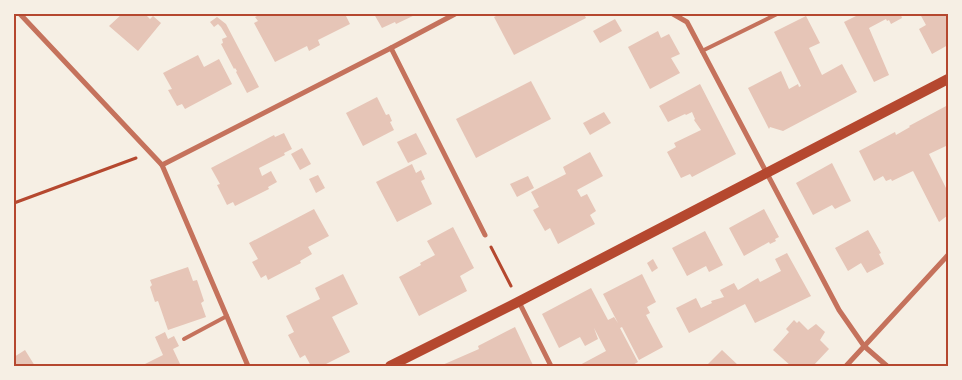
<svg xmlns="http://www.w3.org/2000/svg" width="962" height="380" font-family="Overpass,sans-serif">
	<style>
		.building { fill: #e6c5b7 }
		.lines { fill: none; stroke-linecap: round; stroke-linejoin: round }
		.path { stroke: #b5482f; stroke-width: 3 }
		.service { stroke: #c5725c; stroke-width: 4 }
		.minor { stroke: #c5725c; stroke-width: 5 }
		.secondary { stroke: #b5482f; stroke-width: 10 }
		.neatline { fill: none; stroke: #b5482f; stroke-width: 2 }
	</style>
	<rect width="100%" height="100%" fill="#f6efe4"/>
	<g class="building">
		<polygon points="122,14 145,14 150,19 153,16 161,23 138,51 109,26"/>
		<polygon points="261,14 266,14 267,16 272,14 345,14 350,24 318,40 320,45 309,51 307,46 275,62 254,23 258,21 255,17"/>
		<polygon points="374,14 417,14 396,24 395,22 382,28"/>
		<polygon points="500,14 584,14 586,18 514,55 494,17"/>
		<polygon points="860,14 909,14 904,16 901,15 902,18 891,24 889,20 887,21 886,19 869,28 889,75 874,82 844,22"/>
		<polygon points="920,14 948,14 948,45 932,54 919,29 926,25"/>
		<polygon points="806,16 820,43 809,48 822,75 842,64 857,92 783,131 770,127 769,129 748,88 781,71 789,89 798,84 799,87 801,86 774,32"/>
		<polygon points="217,17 226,24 259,87 247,93 236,72 237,71 235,68 234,69 221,44 223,43 222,39 227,37 221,27 218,24 214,27 210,22"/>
		<polygon points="615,19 622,31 600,43 593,31"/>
		<polygon points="658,31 661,38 669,34 680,54 671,58 680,73 650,89 628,47"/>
		<polygon points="198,55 204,67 219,59 232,84 185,109 182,104 177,106 168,90 172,89 163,73"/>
		<polygon points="531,81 551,119 476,158 456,119"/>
		<polygon points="700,84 736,154 692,177 690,174 681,178 667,152 676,147 674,143 701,130 694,120 695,119 692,112 686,115 685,114 668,122 659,106"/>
		<polygon points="377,97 386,115 389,114 392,121 390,122 394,130 363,146 346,113"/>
		<polygon points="948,105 948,150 946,146 929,154 948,192 948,215 939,222 913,171 892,181 891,179 886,181 883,176 874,181 859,151 895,132 896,135 910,127 909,126"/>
		<polygon points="604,112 611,123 590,135 583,123"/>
		<polygon points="284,133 292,149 284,153 285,155 259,168 262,176 271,171 277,182 268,187 269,189 235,206 233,202 227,205 217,185 220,184 211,168 274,135 275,137"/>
		<polygon points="416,133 427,154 408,163 397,142"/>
		<polygon points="302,148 311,164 300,170 291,154"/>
		<polygon points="590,152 603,176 577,190 581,197 587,194 596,211 590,215 595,224 558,244 550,228 545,231 533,210 539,207 531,192 566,174 563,167"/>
		<polygon points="832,163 851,201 835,209 832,205 813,215 796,183"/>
		<polygon points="412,164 416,173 421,170 425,179 421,181 432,204 397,222 376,182"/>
		<polygon points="318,175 325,188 316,193 309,179"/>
		<polygon points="528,176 534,188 517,197 510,184"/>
		<polygon points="314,209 329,236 308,247 312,254 300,261 301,263 268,280 266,275 261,278 252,262 258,259 249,243"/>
		<polygon points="764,209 779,237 775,239 776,241 770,244 769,242 744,256 729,228"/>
		<polygon points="453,227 474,268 460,276 467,291 419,316 399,277 421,265 420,263 435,255 427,241"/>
		<polygon points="868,230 881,253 879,254 884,264 867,273 861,263 848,271 835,248"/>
		<polygon points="705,231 723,265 709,272 706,266 687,276 672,248"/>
		<polygon points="787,253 811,296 755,323 745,304 689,333 676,308 696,298 701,308 712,303 711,301 724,297 720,290 734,283 738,290 758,278 760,282 781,271 775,259"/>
		<polygon points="653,259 658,268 652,272 647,263"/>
		<polygon points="188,267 193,281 197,280 204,301 201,303 206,317 168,330 158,301 155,302 150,287 152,285 150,280"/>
		<polygon points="343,274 358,304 332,317 350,352 322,366 311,366 305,355 300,358 288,335 294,332 286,316 320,299 315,288"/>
		<polygon points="642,274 656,302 647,307 650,313 646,315 663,347 639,360 622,327 620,328 638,362 631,366 578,366 606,351 594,328 598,339 585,346 580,337 559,348 542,314 591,288 608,320 614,317 618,323 603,294"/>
		<polygon points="794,320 797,323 799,321 808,330 816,324 825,332 820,340 829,349 813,366 791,366 773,350 789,332 786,329"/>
		<polygon points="515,327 531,361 533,365 531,366 440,366 479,349 478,346"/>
		<polygon points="165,332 168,339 174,336 179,346 173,349 181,366 141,366 163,355 155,337"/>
		<polygon points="25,350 35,366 14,366 14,357"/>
		<polygon points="722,350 739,366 706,366"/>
	</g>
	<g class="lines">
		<g class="path">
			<polyline points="14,203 136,158"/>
			<polyline points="491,247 511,286"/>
		</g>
		<g class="service">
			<polyline points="702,51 777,14"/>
			<polyline points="184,339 227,316"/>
		</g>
		<g class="minor">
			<polyline points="20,14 162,165 248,366"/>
			<polyline points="673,14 687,22 839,310 864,346 887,366"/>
			<polyline points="391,48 485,235"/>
			<polyline points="162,165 391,48 455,14"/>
			<polyline points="519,302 551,366"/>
			<polyline points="846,366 948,255"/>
		</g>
		<polyline class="secondary" points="390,366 518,302 948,79"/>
	</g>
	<rect width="962" height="380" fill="none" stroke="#f6efe4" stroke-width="30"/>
	<rect x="15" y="15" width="932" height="350" class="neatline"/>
</svg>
